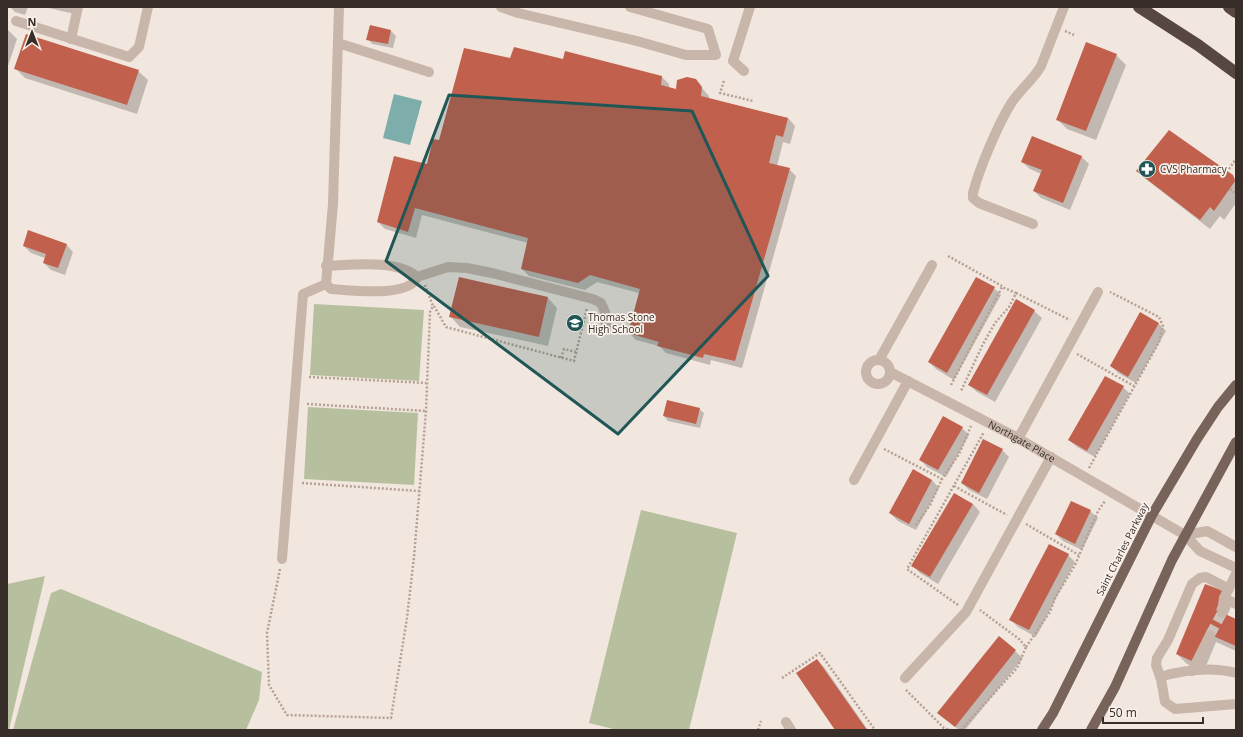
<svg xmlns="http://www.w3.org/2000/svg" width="1243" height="737" font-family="'Open Sans',sans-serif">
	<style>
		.green { fill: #b7c09e }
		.water { fill: #7eaeac }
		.shadow { fill: #0003 }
		.building { fill: #c1604c }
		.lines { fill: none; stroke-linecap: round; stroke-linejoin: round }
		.minor-tunnel { stroke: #cdc2ba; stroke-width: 10; stroke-dasharray: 10 5; stroke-linecap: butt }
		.path { stroke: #b5a094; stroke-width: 2.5; stroke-dasharray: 2 2; stroke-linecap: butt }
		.minor { stroke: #c9b6aa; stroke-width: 10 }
		.major { stroke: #78635b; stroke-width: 10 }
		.highway { stroke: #584641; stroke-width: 12 }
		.marked { fill: #205756; fill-opacity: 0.2; stroke: #205756; stroke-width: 3; stroke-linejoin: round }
		.labels { text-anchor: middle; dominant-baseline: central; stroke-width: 3.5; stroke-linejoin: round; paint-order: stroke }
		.poi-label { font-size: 10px; fill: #372d29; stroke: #f9f1ea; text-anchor: start }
		.street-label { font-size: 10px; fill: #372d29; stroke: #f9f1ea }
	</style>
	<rect width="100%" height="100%" fill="#f2e7de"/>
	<g class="green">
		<polygon points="314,304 424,310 419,381 310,375"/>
		<polygon points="308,407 418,413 414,485 304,479"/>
		<polygon points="641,510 737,533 689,730 617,730 589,723"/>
		<polygon points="45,576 9,730 7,730 7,584"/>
		<polygon points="61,589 262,672 259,700 246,730 13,730 51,593"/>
	</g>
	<polygon class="water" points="394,94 422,101 410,145 383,138"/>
	<g class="shadow">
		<polygon points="10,7 28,7 25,15 15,12"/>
		<polygon points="44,7 77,7 75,14"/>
		<polygon points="370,26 391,31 396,36 393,48 372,44 368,39"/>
		<polygon points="7,29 17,39 7,69"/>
		<polygon points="566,53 662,77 669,84 669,88 677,90 695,80 709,96 709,99 788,118 795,126 790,144 783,142 777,166 789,169 796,176 742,368 711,360 710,365 666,353 659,346 636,340 629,333 639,293 597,282 585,290 529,276 522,269 528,243 422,215 416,238 385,229 378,222 428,166 440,141 511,59 563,61"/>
		<polygon points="1116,55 1126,65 1096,140 1067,129 1057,119"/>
		<polygon points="15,68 138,71 148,80 137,114 25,78"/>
		<polygon points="1082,157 1089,164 1070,210 1041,198 1034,191 1041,174 1030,169 1022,162"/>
		<polygon points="1137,171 1232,175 1236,179 1236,203 1224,220 1220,216 1210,229 1147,180"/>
		<polygon points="66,244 73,252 65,275 51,270 44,263 45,258 31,253 24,246"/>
		<polygon points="994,288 1001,295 954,380 936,369 929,362"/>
		<polygon points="548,298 557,308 548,346 460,327 451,317"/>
		<polygon points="1034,311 1042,318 995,402 977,392 969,385"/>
		<polygon points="1159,324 1166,331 1136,383 1118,373 1111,366"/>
		<polygon points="1123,387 1130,394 1095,457 1077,447 1069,440"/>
		<polygon points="699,409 704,413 700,428 668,421 664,416"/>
		<polygon points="962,428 969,435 946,477 927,467 920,459"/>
		<polygon points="1002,450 1009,457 987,499 969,490 962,483"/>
		<polygon points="932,480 939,488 916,530 898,521 890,513"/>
		<polygon points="973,504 980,512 938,584 920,573 913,566"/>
		<polygon points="1090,511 1098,518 1082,550 1063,541 1056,534"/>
		<polygon points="1068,555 1075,562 1036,637 1018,627 1011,620"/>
		<polygon points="1206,585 1233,602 1227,616 1236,620 1236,651 1216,642 1204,671 1187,664 1177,654"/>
		<polygon points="999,638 1023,658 965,730 959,730 939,713"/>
		<polygon points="817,660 824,667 868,730 837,730"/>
	</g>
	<g class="building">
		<polygon points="370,25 391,30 388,44 366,40"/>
		<polygon points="26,34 139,70 127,105 14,69"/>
		<polygon points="1086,42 1117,54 1086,131 1056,120"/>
		<polygon points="514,47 563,59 565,51 662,76 661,85 676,89 677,80 687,77 696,79 702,87 701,96 788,118 783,137 776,135 769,163 790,168 735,361 704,354 703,358 657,346 659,342 628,333 640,289 590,275 578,283 521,269 528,238 415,208 408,232 377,222 394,156 427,164 433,139 439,140 464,48 510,58"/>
		<polygon points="1169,130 1233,175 1235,181 1214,211 1210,207 1200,220 1136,171"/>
		<polygon points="1032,136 1082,156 1063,203 1033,191 1042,170 1021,162"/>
		<polygon points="28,230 67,244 58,268 43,263 46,254 23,246"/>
		<polygon points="459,277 548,297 539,337 449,317"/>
		<polygon points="976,277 995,287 947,373 928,362"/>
		<polygon points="1016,299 1035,310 987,395 968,385"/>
		<polygon points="1140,312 1159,323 1128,377 1110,366"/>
		<polygon points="1105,376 1124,386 1087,451 1068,440"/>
		<polygon points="667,400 700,408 696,424 663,416"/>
		<polygon points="943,416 963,427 938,470 919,460"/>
		<polygon points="983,439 1003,449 979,493 961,483"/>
		<polygon points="913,469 932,480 909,524 889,513"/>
		<polygon points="954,493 973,504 930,577 911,566"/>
		<polygon points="1071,501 1091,510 1075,544 1055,534"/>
		<polygon points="1049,544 1069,554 1029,630 1009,620"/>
		<polygon points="1205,584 1224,591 1216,610 1236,619 1236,646 1206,633 1194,662 1176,654"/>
		<polygon points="999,636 1016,650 955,727 937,713"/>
		<polygon points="817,659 867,730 835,730 796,673"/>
	</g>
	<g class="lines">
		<polyline class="minor-tunnel" points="1210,635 1222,613"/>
		<g class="path">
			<polyline points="1065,31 1074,35"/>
			<polyline points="724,81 720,93 753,101"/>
			<polyline points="1229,169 1236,159"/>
			<polyline points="1230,189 1236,194"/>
			<polyline points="948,256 1002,286"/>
			<polyline points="1016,293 1070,320"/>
			<polyline points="434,306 446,327 574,361 587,308"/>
			<polyline points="1077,354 1134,386"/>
			<polyline points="561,358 564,349 576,352"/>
			<polyline points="309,377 426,383"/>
			<polyline points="951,385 1002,287 1016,293 1009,307 995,323 983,344 961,391"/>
			<polyline points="307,404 426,411"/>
			<polyline points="884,449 942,479"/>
			<polyline points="1089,468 1159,342 1163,326 1159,317 1110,292"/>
			<polyline points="302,483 419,491"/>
			<polyline points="954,486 1007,515"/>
			<polyline points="1026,524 1079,555"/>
			<polyline points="916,525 930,505 942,479 959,454 971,426"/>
			<polyline points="280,569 267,633 269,685 287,715 391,718 407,618 414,557 426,411 430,312 433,306 425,285"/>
			<polyline points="958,605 907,569 984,432"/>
			<polyline points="1026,647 1050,612 1055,598 1075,565 1098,511 1105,501"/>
			<polyline points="782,678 820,653 875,730"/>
			<polyline points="906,690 944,728 951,730"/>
			<polyline points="758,730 761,721"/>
			<polyline points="961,730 1017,668 1026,647 1019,639 980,610"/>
		</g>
		<g class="minor">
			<path d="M 339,7 L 333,204 L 326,284 L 331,289 C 350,290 410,298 417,277"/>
			<polyline points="501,7 518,13 637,41 686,55 716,55 708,29 630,7"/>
			<polyline points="16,21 129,57 139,47 148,7"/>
			<polyline points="71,39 78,7"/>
			<polyline points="338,43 429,72"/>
			<polyline points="744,71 733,61 750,7"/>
			<path d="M 1033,224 L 979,203 L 973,198 L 973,193 C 979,169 999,122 1012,102 C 1021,89 1033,80 1041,66 L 1064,7"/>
			<path d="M 326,266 C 353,265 397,259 417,277 L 448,267 L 467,268 L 492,273 L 593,299 L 601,303 L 605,312 L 606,328"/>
			<circle cx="878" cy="372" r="12"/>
			<polyline points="879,360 932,265"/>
			<path id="s1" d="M 890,372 L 1014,436 L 1185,535 L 1200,551 L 1236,568"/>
			<polyline points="1018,439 1098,292"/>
			<polyline points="854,480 908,381"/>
			<polyline points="1185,535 1207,531 1236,547"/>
			<polyline points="282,559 303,294 326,284"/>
			<polyline points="1229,589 1206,577 1200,578 1192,584 1168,640 1157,658 1156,665 1161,679 1165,702 1175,709 1236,704"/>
			<polyline points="1224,598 1236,604"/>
			<polyline points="1222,613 1224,598 1236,574"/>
			<polyline points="1192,671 1210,635"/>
			<path d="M 1160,677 C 1184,670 1212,667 1236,673"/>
			<polyline points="905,678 966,612 1051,457"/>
			<polyline points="786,722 791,730"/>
		</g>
		<g class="major">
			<polyline points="1042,730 1053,713 1152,515 1197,439 1218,407 1236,385"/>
			<polyline points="1091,730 1115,687 1172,560 1236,442"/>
		</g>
		<g class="highway">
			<polyline points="1139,7 1198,45 1236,73"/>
			<polyline points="1229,7 1236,12"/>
		</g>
	</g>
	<path class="marked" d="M 449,95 L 692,111 L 768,276 L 618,434 L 386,261 Z"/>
	<defs>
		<symbol id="pharmacy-disc" viewBox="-11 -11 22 22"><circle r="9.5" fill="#205756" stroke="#f9f1ea"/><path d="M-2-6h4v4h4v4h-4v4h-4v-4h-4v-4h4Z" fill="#fff"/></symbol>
		<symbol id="school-disc" viewBox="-11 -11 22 22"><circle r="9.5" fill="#205756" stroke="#f9f1ea"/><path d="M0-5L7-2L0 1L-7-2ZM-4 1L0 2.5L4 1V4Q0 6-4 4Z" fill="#fff"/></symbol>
	</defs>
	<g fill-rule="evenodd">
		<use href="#pharmacy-disc" x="1137" y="159" width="20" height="20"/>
		<use href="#school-disc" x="565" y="313" width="20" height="20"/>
	</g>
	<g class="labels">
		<g class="poi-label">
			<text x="1160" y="169">CVS Pharmacy</text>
			<text x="588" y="317">Thomas Stone<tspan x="588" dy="12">High School</tspan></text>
		</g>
		<g class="street-label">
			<text stroke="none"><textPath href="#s1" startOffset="149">Northgate Place</textPath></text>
			<text transform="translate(1122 549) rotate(-63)">Saint Charles Parkway</text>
		</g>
	</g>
	<rect width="1243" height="737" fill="none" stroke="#372d29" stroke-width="16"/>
	<g transform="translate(32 32)" stroke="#f9f1ea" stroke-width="3" paint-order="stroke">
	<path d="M0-3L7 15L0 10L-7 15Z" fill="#372d29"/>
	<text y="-6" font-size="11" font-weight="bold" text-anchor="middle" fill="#372d29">N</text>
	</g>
	<path d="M1103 717v6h100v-6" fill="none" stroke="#372d29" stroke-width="2"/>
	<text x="1109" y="717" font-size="12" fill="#372d29" stroke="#f9f1ea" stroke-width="3" paint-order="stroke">50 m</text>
</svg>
